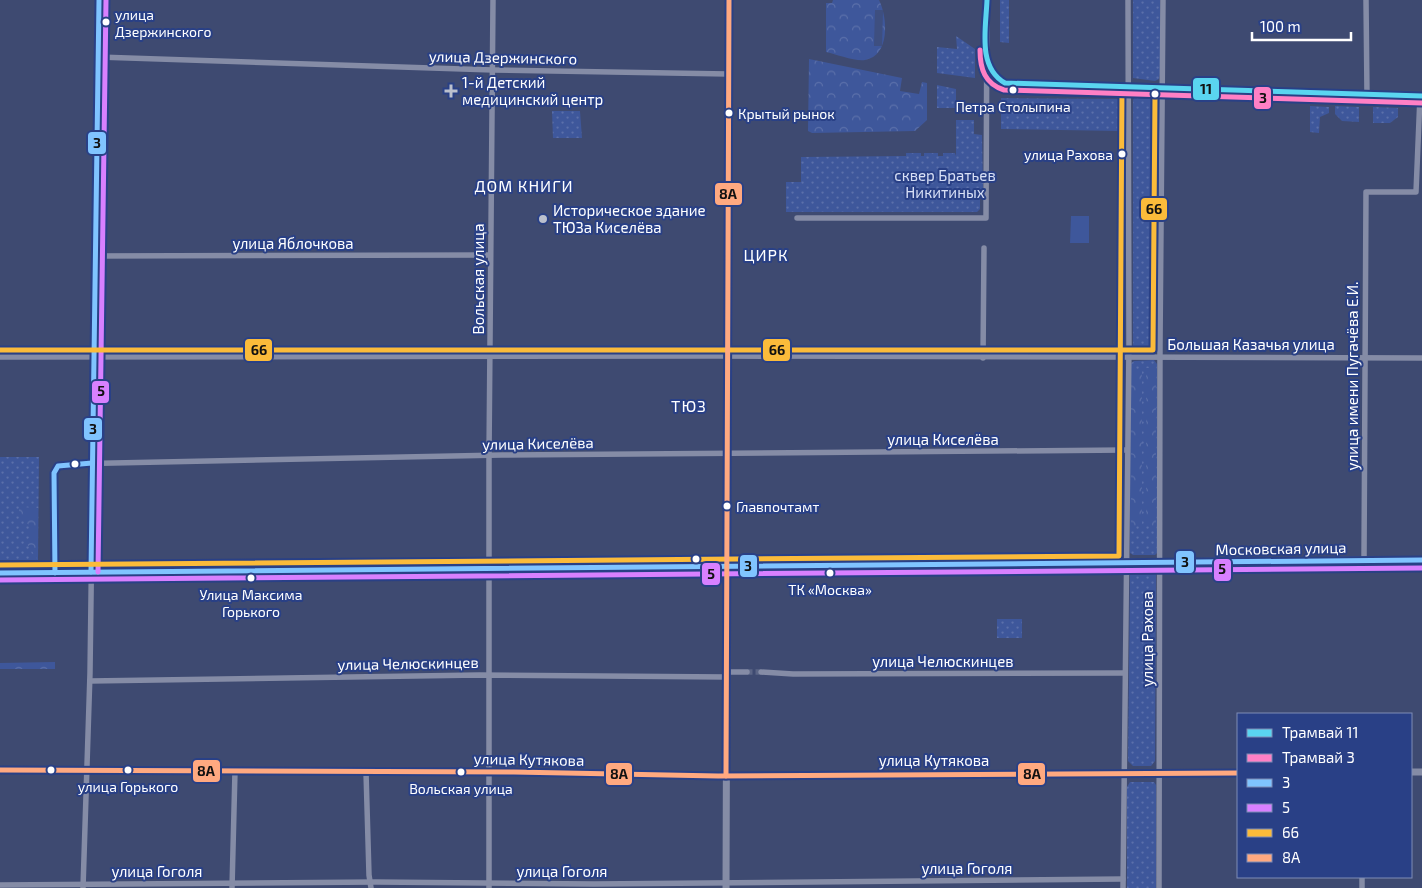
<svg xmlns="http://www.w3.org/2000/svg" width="1422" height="888" font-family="'Exo 2',sans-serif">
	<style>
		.grass { fill: url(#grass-dots) }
		.forest { fill: url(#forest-crowns) }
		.garden { fill: #3e579b }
		.water { fill: #3e4f80 }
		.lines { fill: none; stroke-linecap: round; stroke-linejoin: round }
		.minor-tunnel { stroke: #5b6586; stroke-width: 5.5; stroke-dasharray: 5.5 3; stroke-linecap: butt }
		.minor { stroke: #858ca6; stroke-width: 5.5 }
		.tertiary { stroke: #858ca6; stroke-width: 7 }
		.secondary { stroke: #7f88a2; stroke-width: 8 }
		.bus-1-casing { stroke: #294086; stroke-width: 9 }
		.bus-2-casing { stroke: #294086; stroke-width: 9 }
		.bus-3-casing { stroke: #294086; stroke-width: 9 }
		.bus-4-casing { stroke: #294086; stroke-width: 9 }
		.bus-1 { stroke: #80c4ff; stroke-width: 5 }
		.bus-2 { stroke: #d880ff; stroke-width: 5 }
		.bus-3 { stroke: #fbbb3a; stroke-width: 5 }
		.bus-4 { stroke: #ffa980; stroke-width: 5 }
		.tram-1-casing { stroke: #294086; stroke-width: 9 }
		.tram-2-casing { stroke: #294086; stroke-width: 9 }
		.tram-1 { stroke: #5ad5f0; stroke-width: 5 }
		.tram-2 { stroke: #ff80c5; stroke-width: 5 }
		.bus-dot { fill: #fff; stroke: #294086; stroke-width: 2 }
		.poi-dot { fill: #bbc0cd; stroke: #294086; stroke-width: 2 }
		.labels { text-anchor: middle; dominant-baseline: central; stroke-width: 4; stroke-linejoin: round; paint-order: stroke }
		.bus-label { font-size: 14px; fill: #fff; stroke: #294086 }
		.street-label { font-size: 15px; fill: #fff; stroke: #294086 }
		.poi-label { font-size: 15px; fill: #fff; stroke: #294086; text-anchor: start }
		.park-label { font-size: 15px; fill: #d8e0f6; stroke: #294086 }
		.neighbourhood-label { font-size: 16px; letter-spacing: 1px; fill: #fff; stroke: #294086 }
		.line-badge { stroke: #294086; stroke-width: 2 }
		.pale-badge-label { font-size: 14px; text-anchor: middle; font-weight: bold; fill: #111 }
	</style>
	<defs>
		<pattern id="grass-dots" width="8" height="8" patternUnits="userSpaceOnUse" patternTransform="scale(1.25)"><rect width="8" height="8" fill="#3e579b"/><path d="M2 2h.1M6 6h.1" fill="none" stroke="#5b70aa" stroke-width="1.8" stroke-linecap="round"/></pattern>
		<pattern id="forest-crowns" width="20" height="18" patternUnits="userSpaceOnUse" patternTransform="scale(1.25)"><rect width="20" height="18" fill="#3e579b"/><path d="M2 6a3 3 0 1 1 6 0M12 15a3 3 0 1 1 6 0" fill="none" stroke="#5b70aa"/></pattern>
	</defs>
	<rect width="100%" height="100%" fill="#3e4a71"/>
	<g class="grass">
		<polygon points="1000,0 1009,0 1009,43 1000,42"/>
		<polygon points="1133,0 1160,0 1160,73 1159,79 1155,81 1133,78"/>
		<polygon points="956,36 975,49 975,78 937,73 937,47 957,49"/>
		<polygon points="937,85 956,89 956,108 937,108"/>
		<polygon points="1137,94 1156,95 1158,101 1156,348 1154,352 1136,352 1133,348 1133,100"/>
		<polygon points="1001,98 1119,99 1119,131 1001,129"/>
		<polygon points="1310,106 1329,107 1329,113 1320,117 1319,133 1310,132"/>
		<polygon points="1335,106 1359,107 1359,122 1342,121 1335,114"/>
		<polygon points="1373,107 1398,108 1398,117 1390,123 1373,123"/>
		<polygon points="552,111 580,111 582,138 553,138"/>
		<polygon points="956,120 974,120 974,134 982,135 983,189 980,192 980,209 977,212 786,212 786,182 801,182 801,157 906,156 906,153 921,153 921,156 924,156 924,153 938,153 938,156 943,156 943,153 955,153 956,156"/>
		<polygon points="1154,360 1157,364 1157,553 1155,555 1133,555 1130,553 1130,364 1134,361"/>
		<polygon points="0,457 39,457 38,560 0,560"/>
		<polygon points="1134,569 1152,569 1156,574 1155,761 1151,766 1133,766 1128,761 1130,575"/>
		<rect x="997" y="619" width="25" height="19"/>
		<polygon points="1130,782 1154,782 1156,785 1156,888 1127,888 1127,787"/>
	</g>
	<g class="forest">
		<path d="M 833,0 L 879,0 C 888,18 890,56 865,60 C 857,62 835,54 826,52 L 826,3 L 832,3 Z"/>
		<polygon points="809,59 902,78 900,91 919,94 922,82 927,83 927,120 915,131 812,133 808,131"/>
		<rect x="1146" y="368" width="10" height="158"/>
		<rect x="1131" y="369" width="11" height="157"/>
		<polygon points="19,507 38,508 38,560 27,544 31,531 28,524 19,518"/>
		<polygon points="55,662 55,669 0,669 0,663"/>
	</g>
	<polygon class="garden" points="1071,216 1089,216 1089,243 1070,243"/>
	<polygon class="water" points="875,10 883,10 882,46 874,46"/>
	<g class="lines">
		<polyline class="minor-tunnel" points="747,672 761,672"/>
		<g class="minor">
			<polyline points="1366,0 1367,94"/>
			<polyline points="98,57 493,70 728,74"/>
			<polyline points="988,83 1422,96"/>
			<polyline points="797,218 986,218 987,0"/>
			<polyline points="95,256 490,255"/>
			<polyline points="0,357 718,356 1422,358"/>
			<polyline points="983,358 984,248"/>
			<polyline points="1364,561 1366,192 1416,192 1420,96"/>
			<polyline points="55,573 54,473 58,466 66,464 502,455 1126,450"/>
			<polyline points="726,672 747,672"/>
			<polyline points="761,672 793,674 1125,673"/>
			<polyline points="90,681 479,675 726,677"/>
			<polyline points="366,772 369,875 371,888"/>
			<polyline points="0,885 376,882 594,884 1123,879"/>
			<polyline points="83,888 90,673 99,0"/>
			<polyline points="232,888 235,771"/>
			<polyline points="489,888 489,456 493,0"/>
			<polyline points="1123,888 1129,345 1128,0"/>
			<polyline points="1159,888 1160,345 1163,0"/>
			<polyline points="1362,888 1362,877"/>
		</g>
		<g class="tertiary">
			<polyline points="0,770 514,772 718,776 1238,773"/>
			<polyline points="1411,772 1422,772"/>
			<polyline points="726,888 729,0"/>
		</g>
		<polyline class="secondary" points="0,573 1422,560"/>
		<defs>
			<g id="bus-1">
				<polyline points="91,572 99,0"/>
				<polyline points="0,573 1422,560"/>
				<polyline points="55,573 54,473 58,466 92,463"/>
			</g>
			<g id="bus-2">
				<polyline points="98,572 106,0"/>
				<polyline points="0,580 1422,568"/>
			</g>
			<g id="bus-3">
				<polyline points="0,350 1153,350 1155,94 1011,90"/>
				<polyline points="0,565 1119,556 1122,87"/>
			</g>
			<g id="bus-4">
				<polyline points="0,770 514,772 718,776 1238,773"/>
				<polyline points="726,776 729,0"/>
			</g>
		</defs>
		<use href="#bus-1" class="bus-1-casing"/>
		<use href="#bus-2" class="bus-2-casing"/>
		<use href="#bus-3" class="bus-3-casing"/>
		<use href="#bus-4" class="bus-4-casing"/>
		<use href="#bus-1" class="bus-1"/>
		<use href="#bus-2" class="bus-2"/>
		<use href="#bus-3" class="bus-3"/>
		<use href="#bus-4" class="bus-4"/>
		<defs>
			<path id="tram-1" d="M 987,0 C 986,28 977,67 1005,83 L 1422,96"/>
			<path id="tram-2" d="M 980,50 C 980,69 985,84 1004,90 L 1422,103"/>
		</defs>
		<use href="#tram-1" class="tram-1-casing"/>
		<use href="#tram-2" class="tram-2-casing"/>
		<use href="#tram-1" class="tram-1"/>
		<use href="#tram-2" class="tram-2"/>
	</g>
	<g class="bus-dot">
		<circle cx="106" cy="22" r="4.5"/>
		<circle cx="1013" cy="90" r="4.5"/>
		<circle cx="1155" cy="94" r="4.5"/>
		<circle cx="729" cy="113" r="4.5"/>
		<circle cx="1122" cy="154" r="4.5"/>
		<circle cx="75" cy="464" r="4.5"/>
		<circle cx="727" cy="506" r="4.5"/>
		<circle cx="696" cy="559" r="4.5"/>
		<circle cx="830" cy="573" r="4.5"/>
		<circle cx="251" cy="578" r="4.5"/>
		<circle cx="51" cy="770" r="4.5"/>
		<circle cx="128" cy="770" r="4.5"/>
		<circle cx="461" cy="772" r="4.5"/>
	</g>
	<g class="poi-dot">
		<path d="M448.5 83.5h5v5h5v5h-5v5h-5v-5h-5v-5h5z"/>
		<circle cx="543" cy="219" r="5"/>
	</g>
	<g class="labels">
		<g class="bus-label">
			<text x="115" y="14" text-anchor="start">улица<tspan x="115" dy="17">Дзержинского</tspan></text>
			<text x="1013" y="106">Петра Столыпина</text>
			<text x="738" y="113" text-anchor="start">Крытый рынок</text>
			<text x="1113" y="154" text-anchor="end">улица Рахова</text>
			<text x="736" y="506" text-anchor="start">Главпочтамт</text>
			<text x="830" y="589">ТК «Москва»</text>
			<text x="251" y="594">Улица Максима<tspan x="251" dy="17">Горького</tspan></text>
			<text x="128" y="786">улица Горького</text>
			<text x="461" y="788">Вольская улица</text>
		</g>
		<g class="street-label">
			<text transform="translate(503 57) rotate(1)">улица Дзержинского</text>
			<text x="293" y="243">улица Яблочкова</text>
			<text transform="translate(478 279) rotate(-90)">Вольская улица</text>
			<text x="1251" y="344">Большая Казачья улица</text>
			<text transform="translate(1352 376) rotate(-90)">улица имени Пугачёва Е.И.</text>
			<text x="943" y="439">улица Киселёва</text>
			<text transform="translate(538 443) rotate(-1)">улица Киселёва</text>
			<text transform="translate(1281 548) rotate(-1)">Московская улица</text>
			<text transform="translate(1147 639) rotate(-90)">улица Рахова</text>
			<text x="943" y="661">улица Челюскинцев</text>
			<text transform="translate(408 663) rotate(-1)">улица Челюскинцев</text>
			<text transform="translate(529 759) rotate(1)">улица Кутякова</text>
			<text x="934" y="760">улица Кутякова</text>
			<text x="967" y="868">улица Гоголя</text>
			<text x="157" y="871">улица Гоголя</text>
			<text x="562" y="871">улица Гоголя</text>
		</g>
		<g class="poi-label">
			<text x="462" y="82">1-й Детский<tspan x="462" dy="17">медицинский центр</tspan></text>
			<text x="553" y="210">Историческое здание<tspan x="553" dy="17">ТЮЗа Киселёва</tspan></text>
		</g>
		<g class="park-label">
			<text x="945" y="175">сквер Братьев<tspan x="945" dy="17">Никитиных</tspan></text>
		</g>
		<g class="neighbourhood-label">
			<text x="524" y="185">ДОМ КНИГИ</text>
			<text x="766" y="254">ЦИРК</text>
			<text x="689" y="405">ТЮЗ</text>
		</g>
	</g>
	<g class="line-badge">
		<rect x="1192" y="77" width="28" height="24" rx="5" fill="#5ad5f0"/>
		<rect x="1253" y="86" width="19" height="24" rx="5" fill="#ff80c5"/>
		<rect x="87" y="131" width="20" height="24" rx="5" fill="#80c4ff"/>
		<rect x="714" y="182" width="29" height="24" rx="5" fill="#ffa980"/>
		<rect x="1140" y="197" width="28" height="24" rx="5" fill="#fbbb3a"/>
		<rect x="244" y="338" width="29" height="24" rx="5" fill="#fbbb3a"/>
		<rect x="762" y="338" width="29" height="24" rx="5" fill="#fbbb3a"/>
		<rect x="91" y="380" width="19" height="24" rx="5" fill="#d880ff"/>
		<rect x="83" y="417" width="20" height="24" rx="5" fill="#80c4ff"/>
		<rect x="1175" y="550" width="20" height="24" rx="5" fill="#80c4ff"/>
		<rect x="739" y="554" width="19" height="24" rx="5" fill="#80c4ff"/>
		<rect x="1213" y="558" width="19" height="24" rx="5" fill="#d880ff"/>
		<rect x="701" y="562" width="20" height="24" rx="5" fill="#d880ff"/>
		<rect x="192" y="759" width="29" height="24" rx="5" fill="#ffa980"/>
		<rect x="605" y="762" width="28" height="24" rx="5" fill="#ffa980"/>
		<rect x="1017" y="762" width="29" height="24" rx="5" fill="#ffa980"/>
	</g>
	<g class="pale-badge-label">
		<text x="1206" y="94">11</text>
		<text x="1263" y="103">3</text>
		<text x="97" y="148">3</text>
		<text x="728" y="199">8А</text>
		<text x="1154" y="214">66</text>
		<text x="259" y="355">66</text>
		<text x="777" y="355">66</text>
		<text x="101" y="396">5</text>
		<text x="93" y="434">3</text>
		<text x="1185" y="567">3</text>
		<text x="748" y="571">3</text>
		<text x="1222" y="574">5</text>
		<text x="711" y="579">5</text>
		<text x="206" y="776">8А</text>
		<text x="619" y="779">8А</text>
		<text x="1032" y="779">8А</text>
	</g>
	<rect x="1237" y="713" width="175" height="165" fill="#294086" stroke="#7f8cb6"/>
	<rect x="1247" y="729" width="25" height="8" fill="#5ad5f0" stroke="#7f8cb6"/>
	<text x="1282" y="738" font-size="15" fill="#ffffff">Трамвай 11</text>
	<rect x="1247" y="754" width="25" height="8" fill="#ff80c5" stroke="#7f8cb6"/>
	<text x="1282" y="763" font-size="15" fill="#ffffff">Трамвай 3</text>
	<rect x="1247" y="779" width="25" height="8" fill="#80c4ff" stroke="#7f8cb6"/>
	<text x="1282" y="788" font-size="15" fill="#ffffff">3</text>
	<rect x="1247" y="804" width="25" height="8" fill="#d880ff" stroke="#7f8cb6"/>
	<text x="1282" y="813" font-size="15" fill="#ffffff">5</text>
	<rect x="1247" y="829" width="25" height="8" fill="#fbbb3a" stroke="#7f8cb6"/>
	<text x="1282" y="838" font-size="15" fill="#ffffff">66</text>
	<rect x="1247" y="854" width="25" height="8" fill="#ffa980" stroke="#7f8cb6"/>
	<text x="1282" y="863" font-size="15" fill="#ffffff">8А</text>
	<path d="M1252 32v8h99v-8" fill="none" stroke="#ffffff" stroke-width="2.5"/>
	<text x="1260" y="32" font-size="15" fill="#ffffff" stroke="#294086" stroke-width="4" paint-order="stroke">100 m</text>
</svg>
